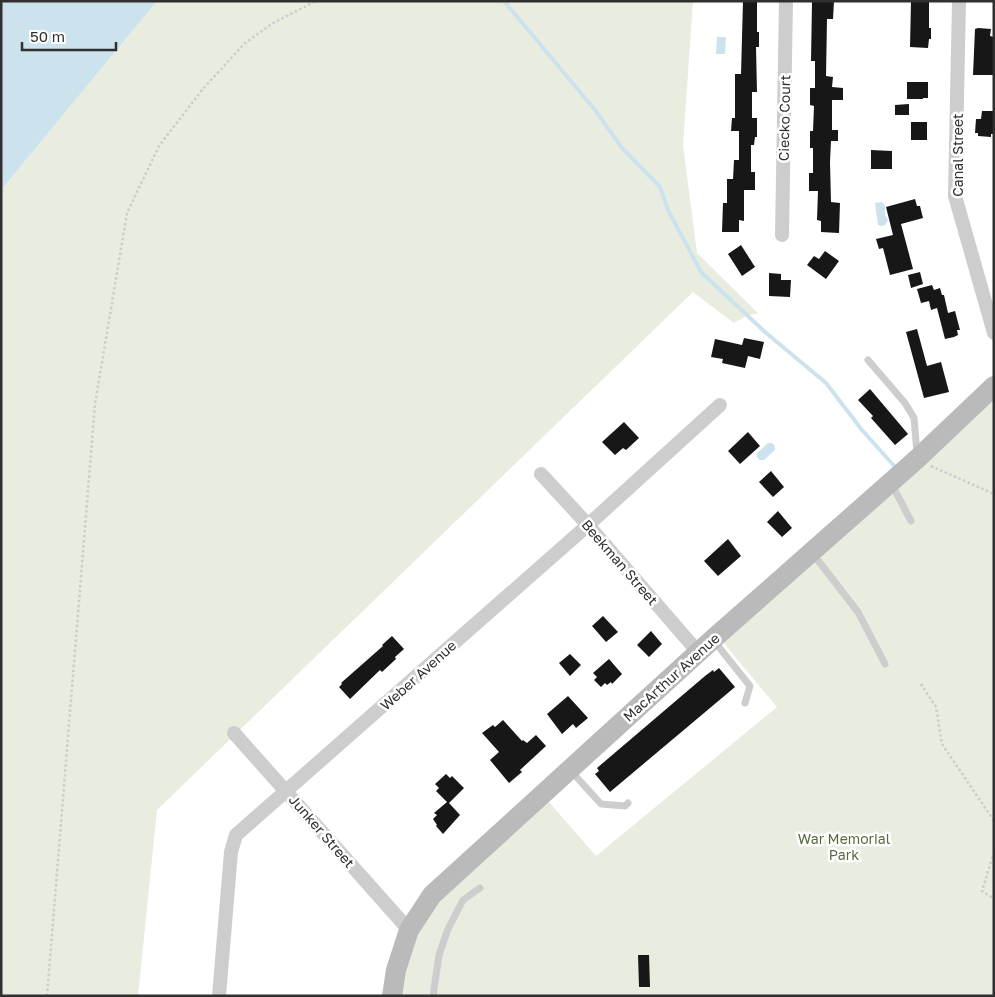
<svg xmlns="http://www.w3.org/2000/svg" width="995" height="997" font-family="'Golos Text',sans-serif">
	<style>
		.green { fill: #e8eddf }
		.water { fill: #cce2ec }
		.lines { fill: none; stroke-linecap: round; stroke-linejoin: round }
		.stream { stroke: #cce2ec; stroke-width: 4 }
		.building { fill: #171717 }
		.path { stroke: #cdcdcd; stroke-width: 2.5; stroke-dasharray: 2.5 2.5; stroke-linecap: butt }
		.lane { stroke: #cdcdcd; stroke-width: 7 }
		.street { stroke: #cdcdcd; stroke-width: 14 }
		.secondary { stroke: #bababa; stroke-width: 20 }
		.labels { text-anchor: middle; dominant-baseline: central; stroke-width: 5; stroke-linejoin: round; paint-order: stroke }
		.street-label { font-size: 14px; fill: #303030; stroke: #fff }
		.park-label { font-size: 14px; fill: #576b3e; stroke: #fff }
	</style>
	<rect width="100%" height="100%" fill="#fff"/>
	<g class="green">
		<polygon points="157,1 693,1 683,145 697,253 758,313 746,316 734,323 693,292 157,810 138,996 1,996 1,190"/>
		<polygon points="994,386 994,996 392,996 409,930 542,794 596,856 777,707 717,635"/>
	</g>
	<g class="water">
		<polygon points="1,1 157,1 1,190"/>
		<polygon points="717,37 726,37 725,54 716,54"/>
		<polygon points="882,202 885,206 885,215 888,220 885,225 882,226 878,225 875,203"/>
		<polygon points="768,443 772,443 775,446 775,450 764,460 760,460 757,457 757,453"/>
	</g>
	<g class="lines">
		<polyline class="stream" points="504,1 595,110 622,148 660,187 668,210 701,272 765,332 826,383 862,430 896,468"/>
	</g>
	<g class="building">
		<polygon points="743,1 757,1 757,32 759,32 759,47 756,47 757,92 752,92 752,118 757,118 757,137 755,137 754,145 751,145 751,172 755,172 755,190 744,190 744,221 739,220 739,232 722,232 723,203 727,203 727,179 733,179 734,160 739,160 739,131 731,131 732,118 735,118 735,74 741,74"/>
		<polygon points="816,1 834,1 833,19 827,19 826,76 833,77 832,87 843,88 843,100 832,100 832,130 838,130 838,141 831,141 830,162 831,202 840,203 839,233 821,232 821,221 817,220 818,191 809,191 809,173 813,173 813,148 810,148 810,131 813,131 814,106 810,105 810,88 815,88 815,61 811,61 812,2"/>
		<polygon points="911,1 929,1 929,28 931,28 931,39 929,39 928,48 910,47"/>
		<polygon points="978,28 991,29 990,36 994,37 994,75 973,75 975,29"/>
		<polygon points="907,82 928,82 928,98 923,98 923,99 907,99"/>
		<polygon points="909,104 909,115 895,115 895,105"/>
		<polygon points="982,111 994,111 994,134 991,134 991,137 978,136 978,133 975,133 976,119 981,119"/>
		<rect x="911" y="122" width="16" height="18"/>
		<polygon points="871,150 892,151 892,169 871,169"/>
		<polygon points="915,199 917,206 920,206 923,218 901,224 913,269 890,275 883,248 879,249 876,239 893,235 886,207"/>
		<polygon points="741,245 755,267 742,276 728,254"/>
		<polygon points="825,251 839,261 826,279 807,265 814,256 819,259"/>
		<polygon points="920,272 923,284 911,288 908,275"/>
		<polygon points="769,273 781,274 781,280 791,280 790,297 769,296"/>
		<polygon points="932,285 934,290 940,288 942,295 944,295 948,313 955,311 960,330 957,330 958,335 954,337 945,339 937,308 931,310 929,301 921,303 917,289"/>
		<polygon points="917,329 927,366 941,362 949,392 924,398 906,332"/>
		<polygon points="744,338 764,342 760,359 748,356 745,368 722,363 723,359 711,357 715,339 742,345"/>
		<polygon points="870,389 908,434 895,445 871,418 873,416 858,400"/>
		<polygon points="624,422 639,438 626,450 623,448 615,455 602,442"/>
		<polygon points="748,432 760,446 740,464 728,451"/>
		<polygon points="771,471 784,487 773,497 759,482"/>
		<polygon points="778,511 792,528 782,537 767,522"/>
		<polygon points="728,539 741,556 718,576 704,561"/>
		<polygon points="603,616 618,632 606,642 592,626"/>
		<polygon points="651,631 662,644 649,657 637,645"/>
		<polygon points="392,636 404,649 395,657 396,659 382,672 380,670 350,699 339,687 342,684 341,683 383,646 382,645"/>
		<polygon points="570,654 581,665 570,676 559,663"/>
		<polygon points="609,659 622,674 612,684 611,682 607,685 605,683 601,687 594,680 597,677 593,673"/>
		<polygon points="719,668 735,687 610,792 595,774 599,771 597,768 705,676 713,670 714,672"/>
		<polygon points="568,696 588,718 576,728 573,724 562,734 547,714"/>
		<polygon points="503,720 522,741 523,740 527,743 536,735 546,746 520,770 522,772 509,783 490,760 499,752 482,733 493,725 495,727"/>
		<polygon points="446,774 450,778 452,776 464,788 449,803 460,815 443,834 436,826 437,825 433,819 437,815 434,813 447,802 436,791 439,788 435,784"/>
		<polygon points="638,955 649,955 650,987 639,987"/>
	</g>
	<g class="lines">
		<g class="path">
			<polyline points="931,466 994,494"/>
			<polyline points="921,684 936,707 942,744 994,821"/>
			<polyline points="994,852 982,891 991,897 994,897"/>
			<polyline points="47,996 95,404 127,213 159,146 202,90 244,44 273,23 316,1"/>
		</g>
		<g class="lane">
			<polyline points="868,360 905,403 914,418 917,453"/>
			<polyline points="892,485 911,521"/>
			<polyline points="813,554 858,612 885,664"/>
			<polyline points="714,641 750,686 745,703"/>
			<polyline points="571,771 601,804 625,806 628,803"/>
			<polyline points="433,996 439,955 448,929 463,900 480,888"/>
		</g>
		<g class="street">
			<polyline points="959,1 955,196 994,333"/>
			<polyline points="782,235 786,1"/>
			<polyline points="541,474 588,525 698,652"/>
			<polyline points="234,733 409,930"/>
			<polyline points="219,996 231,852 236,835 588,525 720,405"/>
		</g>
		<polyline class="secondary" points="392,996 396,970 409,930 432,895 713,639 917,459 994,386"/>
	</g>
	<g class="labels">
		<g class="street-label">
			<text transform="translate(784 118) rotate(-89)">Ciecko Court</text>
			<text transform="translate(957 155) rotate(-90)">Canal Street</text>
			<text transform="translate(620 562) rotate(49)">Beekman Street</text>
			<text transform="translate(418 675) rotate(-42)">Weber Avenue</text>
			<text transform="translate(671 677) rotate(-42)">MacArthur Avenue</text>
			<text transform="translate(322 831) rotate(49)">Junker Street</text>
		</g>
		<g class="park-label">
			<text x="844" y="838">War Memorial<tspan x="844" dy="16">Park</tspan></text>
		</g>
	</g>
	<rect width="995" height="997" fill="none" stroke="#303030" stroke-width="5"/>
	<path d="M22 42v8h94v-8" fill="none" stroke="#303030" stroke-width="2.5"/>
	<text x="30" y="42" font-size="15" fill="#303030" stroke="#ffffff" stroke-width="4" paint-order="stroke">50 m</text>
</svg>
